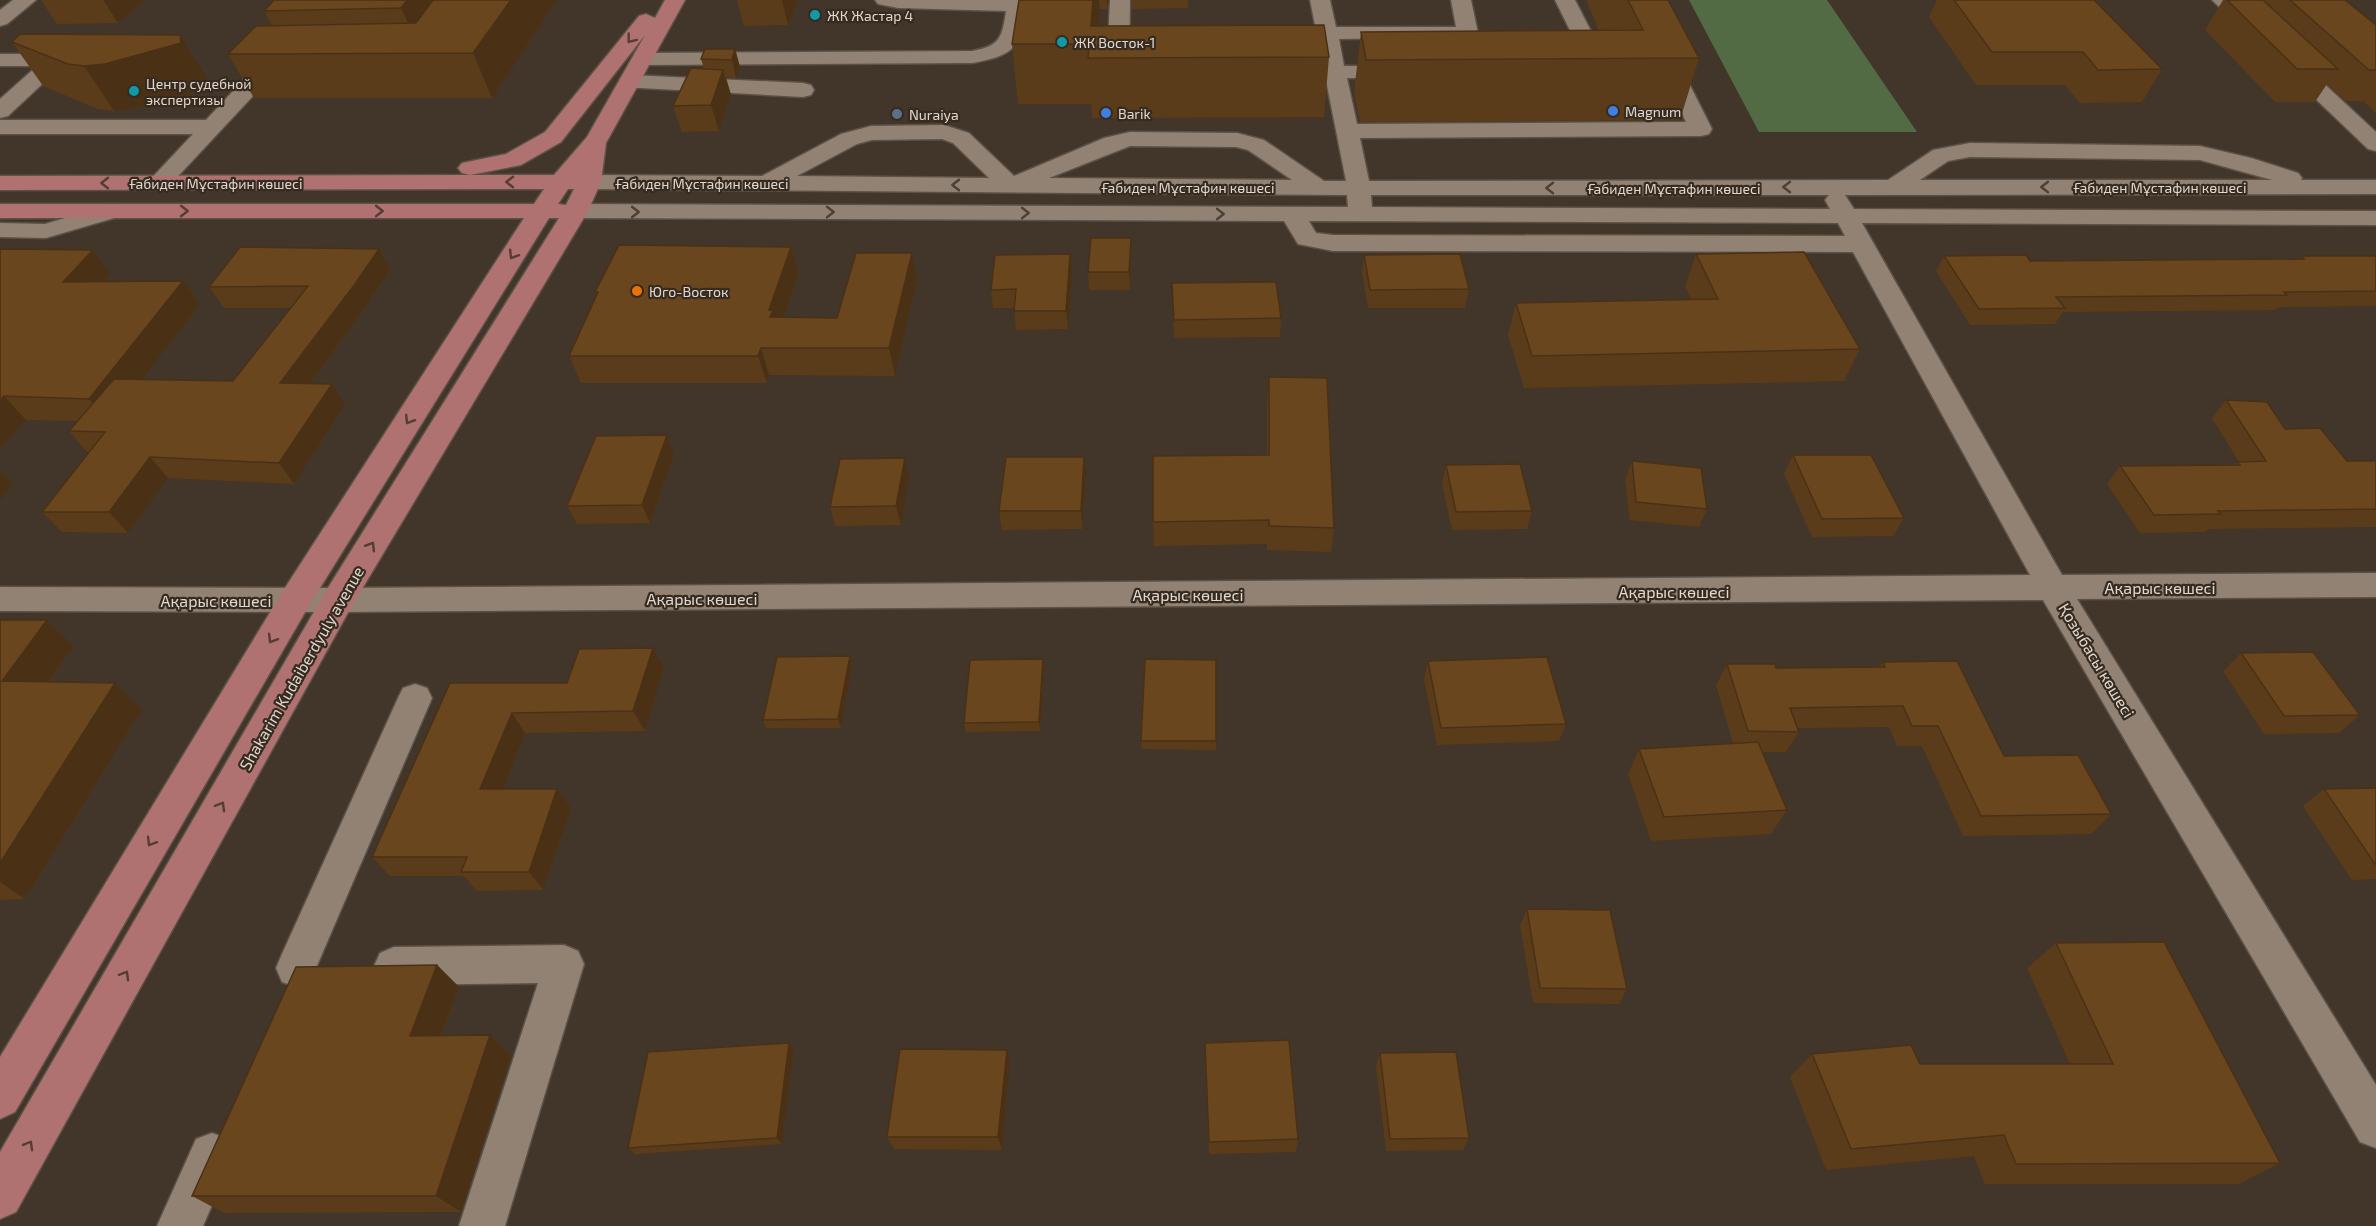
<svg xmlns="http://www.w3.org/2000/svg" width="2376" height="1226" font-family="'Exo 2',sans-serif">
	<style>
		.green { fill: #526b44 }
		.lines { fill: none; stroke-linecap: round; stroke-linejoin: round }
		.minor-casing { stroke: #5c5146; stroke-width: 3 }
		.major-casing { stroke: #5c5146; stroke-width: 3 }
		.minor { fill: #918274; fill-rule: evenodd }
		.major { fill: #b07271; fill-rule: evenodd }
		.wall { fill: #5b3c1a }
		.shaded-wall { fill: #4a3115 }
		.building { fill: #6a461e; stroke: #4a3115; stroke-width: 1.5 }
		.oneway { stroke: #553d34 }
		.oneway2 { stroke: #4e4134 }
		.culture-dot { fill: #0f9aa8; stroke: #372b1f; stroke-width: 2 }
		.shop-dot { fill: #3f7fe0; stroke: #372b1f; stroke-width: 2 }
		.service-dot { fill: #5c6f8a; stroke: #372b1f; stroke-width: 2 }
		.food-dot { fill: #e8710a; stroke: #372b1f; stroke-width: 2 }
		.labels { text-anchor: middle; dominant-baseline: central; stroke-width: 4.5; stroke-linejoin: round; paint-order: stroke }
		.far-poi-label { font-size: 14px; fill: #e0d8d0; stroke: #372b1f; text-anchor: start }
		.far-street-label { font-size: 14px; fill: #e0d8d0; stroke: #372b1f }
		.street-label { font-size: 16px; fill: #e0d8d0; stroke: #372b1f }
	</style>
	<rect width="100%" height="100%" fill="#423529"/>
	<polygon class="green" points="1689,0 1827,0 1917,132 1759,132"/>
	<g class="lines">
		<defs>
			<g id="minor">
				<polygon points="13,0 36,0 7,24 0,26 0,10"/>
				<path d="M 875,0 L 1027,0 C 1022,45 1018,55 972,63 L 643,65 L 636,63 L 632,59 L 636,55 L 643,53 L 972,51 C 1000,46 1002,38 1006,11 L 898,8 L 878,4 Z"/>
				<polygon points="1110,0 1130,0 1129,60 1134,65 1131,70 1118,71 1110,70 1107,65"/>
				<path d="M 1310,0 L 1330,0 L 1336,27 L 1456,27 L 1451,0 L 1471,0 L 1478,33 L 1475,37 L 1339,39 L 1344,66 L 1402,66 L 1410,67 L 1413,72 L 1410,77 L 1402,78 L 1347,78 L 1357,124 L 1686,122 L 1627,0 L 1647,0 L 1712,129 L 1709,134 L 1701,136 L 1360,138 L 1369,181 L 1888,180 L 1933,150 L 1970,143 L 2200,146 L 2251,158 L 2298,173 L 2302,178 L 2301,180 L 2376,180 L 2376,194 L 1845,195 L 1854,209 L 2376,211 L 2376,225 L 1862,223 L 2062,575 L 2376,573 L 2376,597 L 2077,599 L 2376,1085 L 2376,1148 L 2360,1142 L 2043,600 L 338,612 L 0,611 L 0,587 L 338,588 L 2030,575 L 1853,252 L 1333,251 L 1298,244 L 1284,221 L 576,218 L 567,216 L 564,211 L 567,206 L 576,204 L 1348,207 L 1347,195 L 589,189 L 581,187 L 577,182 L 581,177 L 589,175 L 762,176 L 841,134 L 871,126 L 944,125 L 969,133 L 1014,176 L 1104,138 L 1130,132 L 1237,133 L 1264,140 L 1324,181 L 1346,181 ZM 942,139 L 953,143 L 989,178 L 797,176 L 857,144 L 872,140 ZM 1130,146 L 1236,147 L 1248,150 L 1292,180 L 1049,178 ZM 1970,157 L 2200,160 L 2272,180 L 1920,180 L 1948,161 ZM 1371,195 L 1829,195 L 1825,200 L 1830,209 L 1372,207 ZM 1309,221 L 1838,223 L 1845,236 L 1333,235 L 1316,233 Z"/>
				<polygon points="1555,0 1575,0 1611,70 1608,75 1600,76 1592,75"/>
				<polygon points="2212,0 2234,0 2376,132 2376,151 2368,149"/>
				<polygon points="0,54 57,54 65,55 68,60 8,116 0,118 0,99 37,66 0,66"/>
				<polygon points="273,56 291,57 294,62 291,67 279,68 167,188 159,190 151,188 147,183 193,134 0,134 0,120 206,120 265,57"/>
				<polygon points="630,75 803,83 811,85 814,90 811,95 803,97 622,87 619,82 622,77"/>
				<polygon points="112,204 121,206 124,211 121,216 46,238 0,237 0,223 45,224"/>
				<polygon points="415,684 427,688 432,698 310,982 296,987 282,982 276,968 282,954 398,698 403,688"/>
				<polygon points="564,945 578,951 584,964 505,1226 459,1226 538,983 394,985 380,979 374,966 380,953 394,947"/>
				<polygon points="212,1133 228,1139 234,1155 203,1226 157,1226 196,1139"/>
			</g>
			<path id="major" d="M 665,0 L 685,0 L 606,143 L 601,182 L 588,211 L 350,609 L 16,1212 L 0,1219 L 0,1152 L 326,591 L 559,218 L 549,218 L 307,609 L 15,1112 L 0,1119 L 0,1057 L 283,591 L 524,218 L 0,218 L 0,204 L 534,204 L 544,189 L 0,190 L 0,176 L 470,175 L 462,173 L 458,168 L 462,163 L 506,154 L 545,132 L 639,16 L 646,14 L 655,18 ZM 645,35 L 587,137 L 554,175 L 470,175 L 521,165 L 561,142 ZM 568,189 L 574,189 L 566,205 L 558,204 Z"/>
		</defs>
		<use href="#minor" class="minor-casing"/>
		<use href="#major" class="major-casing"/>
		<use href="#minor" class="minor"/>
		<use href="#major" class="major"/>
	</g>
	<g class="wall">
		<polygon points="41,0 144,0 118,23 57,24"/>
		<polygon points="557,0 492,98 254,98 228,54 272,26 264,11"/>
		<polygon points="737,0 798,0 788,25 744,26"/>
		<polygon points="1019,0 1109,0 1107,9 1100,9 1099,26 1329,57 1324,117 1092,118 1091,104 1018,104 1012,44"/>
		<polygon points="1132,0 1188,0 1188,8 1132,9"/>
		<polygon points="1586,0 1668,0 1699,58 1680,120 1360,122 1354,92 1361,32 1599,31"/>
		<polygon points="1937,0 2094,0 2162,69 2142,102 2080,103 2065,85 1976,85 1929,17"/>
		<polygon points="2223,0 2345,0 2376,25 2376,113 2363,101 2346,101 2327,84 2315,102 2275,102 2205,30"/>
		<polygon points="12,42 207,79 208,88 134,108 114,111 98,109 43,86"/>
		<polygon points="735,49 740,67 736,78 726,77 731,95 719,131 682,132 673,106 704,69 701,59"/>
		<polygon points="1131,238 1131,257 1130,290 1089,290 1088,272"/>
		<polygon points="791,247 799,273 784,317 837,318 912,253 917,280 895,376 769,375 767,383 581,383 569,356 597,296 595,292"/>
		<polygon points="379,249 390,269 367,305 310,384 345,405 294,484 168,478 128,533 62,532 42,512 89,452 87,452 69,431 77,421 26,420 0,448 0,250 110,274 103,282 183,281 200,304 141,380 233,381 292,308 224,308 209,287"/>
		<polygon points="1070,254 1072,272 1068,329 1016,330 1014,308 993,308 991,290"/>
		<polygon points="1696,254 1860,349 1844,381 1524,388 1508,335 1516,303 1691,299 1685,286"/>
		<polygon points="1364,255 1469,289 1465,308 1368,308 1362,273"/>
		<polygon points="1944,256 2030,261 2299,259 2301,256 2376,256 2376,306 2278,307 2275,310 2063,312 2055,324 1970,325 1936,271"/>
		<polygon points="1172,283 1281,318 1280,337 1174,338"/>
		<polygon points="1269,377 1334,528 1331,552 1267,550 1267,544 1154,546 1153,522 1267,455 1267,401"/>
		<polygon points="2226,400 2285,429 2347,461 2376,461 2376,527 2208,529 2205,532 2140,533 2107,484 2120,466 2235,465 2237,462 2239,462 2212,418"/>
		<polygon points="674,454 650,523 577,524 567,506"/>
		<polygon points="1793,455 1904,518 1893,536 1812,537 1784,474"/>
		<polygon points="1632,461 1707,509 1699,527 1630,520 1625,480"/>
		<polygon points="1446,465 1532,511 1527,529 1452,530 1442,484"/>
		<polygon points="1086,476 1082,529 1002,530 999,511"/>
		<polygon points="909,477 901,525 835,526 830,507"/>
		<polygon points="0,620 47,620 74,646 49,682 142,709 25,899 0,900"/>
		<polygon points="653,648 664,668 645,731 525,733 503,789 557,789 571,808 543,890 477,891 464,876 390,876 372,857 450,683 567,683"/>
		<polygon points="2241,653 2360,715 2339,733 2264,734 2223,671"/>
		<polygon points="850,656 852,665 841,728 766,728 763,720"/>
		<polygon points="1043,659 1044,668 1040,731 966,732 964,723"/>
		<polygon points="1216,660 1216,750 1142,749 1141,741"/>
		<polygon points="1428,661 1566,724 1559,741 1437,745 1424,679"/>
		<polygon points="1883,662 2004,756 2111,814 2091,834 1963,836 1922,746 1897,746 1889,727 1798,728 1799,732 1786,752 1762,752 1787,810 1771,834 1651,841 1628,774 1639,749 1733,743 1716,685 1727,664 1776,668 1879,667"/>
		<polygon points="2376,788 2376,879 2352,880 2303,806 2324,789"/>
		<polygon points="1527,909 1627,989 1619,1004 1533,1003 1520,925"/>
		<polygon points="2056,943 2280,1163 2239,1184 1985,1184 1974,1156 1826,1170 1790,1077 1812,1054 1920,1064 2070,1064 2027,968"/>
		<polygon points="437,965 459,987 441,1036 490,1035 511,1056 461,1212 224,1213 192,1196"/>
		<polygon points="789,1043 794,1050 782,1144 635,1154 628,1148"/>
		<polygon points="1205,1043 1298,1139 1296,1152 1209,1154 1205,1057"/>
		<polygon points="1007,1050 1010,1063 1002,1150 894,1149 887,1137"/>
		<polygon points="1380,1053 1469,1138 1463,1150 1386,1151 1376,1067"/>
	</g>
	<g class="shaded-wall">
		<polygon points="103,0 144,0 118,23"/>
		<polygon points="407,0 457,0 421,52 401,8"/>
		<polygon points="511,0 557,0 492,98 473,53"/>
		<polygon points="782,0 798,0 788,25"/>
		<polygon points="1093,0 1099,0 1100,9 1096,58 1091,26"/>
		<polygon points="1107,0 1109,0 1107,9"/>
		<polygon points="180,35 207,79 208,88 134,108 114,111 84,66"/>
		<polygon points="735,49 740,67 736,78 732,60"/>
		<polygon points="723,70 731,95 719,131 711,105"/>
		<polygon points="1131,238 1131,257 1130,290 1129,272"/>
		<polygon points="791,247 799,273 779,331 770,317 769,310"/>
		<polygon points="379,249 390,269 367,305 295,404 280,383"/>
		<polygon points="93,250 110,274 81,305 63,282"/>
		<polygon points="912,253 917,280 895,376 889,348"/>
		<polygon points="1070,254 1072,272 1068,329 1066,311"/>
		<polygon points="183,281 200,304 109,422 89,399"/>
		<polygon points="761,348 769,375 767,383 758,356"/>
		<polygon points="332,384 345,405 294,484 279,463"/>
		<polygon points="4,396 26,420 0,448 0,401"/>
		<polygon points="667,435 674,454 650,523 642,505"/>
		<polygon points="150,457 168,478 128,533 109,512"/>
		<polygon points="1084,457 1086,476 1082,529 1081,511"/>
		<polygon points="905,458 909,477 901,525 896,506"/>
		<polygon points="0,471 13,484 0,500"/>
		<polygon points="47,620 74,646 31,706 2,681"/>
		<polygon points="653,648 664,668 645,731 633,711"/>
		<polygon points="850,656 852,665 841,728 838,719"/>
		<polygon points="1043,659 1044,668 1040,731 1039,722"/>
		<polygon points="115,683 142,709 25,899 0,882 0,863"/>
		<polygon points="512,713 525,733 495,809 480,789"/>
		<polygon points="557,789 571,808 543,890 529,872"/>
		<polygon points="437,965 459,987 433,1056 410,1036"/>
		<polygon points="490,1035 511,1056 461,1212 436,1196"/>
		<polygon points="789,1043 794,1050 782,1144 777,1138"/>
		<polygon points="1007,1050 1010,1063 1002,1150 998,1137"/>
	</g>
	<g class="building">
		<polygon points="274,0 407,0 401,8 264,11"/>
		<polygon points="433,0 511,0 473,53 228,54 256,26 416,23"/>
		<polygon points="1019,0 1093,0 1091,26 1324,25 1329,57 1088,58 1089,44 1012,44"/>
		<polygon points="1628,0 1668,0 1699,58 1366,60 1361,32 1643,30"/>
		<polygon points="1954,0 2094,0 2162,69 2098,70 2083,52 1992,52"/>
		<polygon points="2227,0 2263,0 2338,69 2297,69"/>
		<polygon points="2290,0 2345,0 2376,25 2376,70 2369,70"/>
		<polygon points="20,34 180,35 181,43 105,64 84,66 68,64 12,42"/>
		<polygon points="705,49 735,49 732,60 701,59"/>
		<polygon points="691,68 723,70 711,105 673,106"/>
		<polygon points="1091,238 1131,238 1129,272 1088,272"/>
		<polygon points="619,245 791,247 769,310 773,310 770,317 837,318 856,253 912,253 889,348 761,348 758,356 569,356 598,292 595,292"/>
		<polygon points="240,247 379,249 355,284 280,383 332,384 279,463 150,457 109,512 42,512 105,432 69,431 114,379 233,381 308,286 209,287"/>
		<polygon points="0,249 93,250 63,282 183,281 89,399 4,396 0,401"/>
		<polygon points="1804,252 1860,349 1532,356 1516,303 1718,299 1696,254"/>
		<polygon points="1070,254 1066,311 1014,311 1016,289 991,290 995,255"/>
		<polygon points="1460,254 1469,289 1370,290 1364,255"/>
		<polygon points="2026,255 2030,261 2304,259 2301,256 2376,256 2376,291 2284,292 2287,295 2056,297 2065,308 1979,309 1944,256"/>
		<polygon points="1276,282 1281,318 1174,320 1172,283"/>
		<polygon points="1269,377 1327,378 1334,528 1269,526 1269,520 1153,522 1153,456 1269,455"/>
		<polygon points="2226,400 2267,402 2285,429 2320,428 2347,461 2376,461 2376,509 2218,511 2221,514 2154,515 2120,466 2240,465 2237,462 2266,461"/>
		<polygon points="667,435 642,505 567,506 596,436"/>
		<polygon points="1793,455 1871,455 1904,518 1822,519"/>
		<polygon points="1006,457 1084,457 1081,511 999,511"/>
		<polygon points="905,458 896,506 830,507 840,459"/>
		<polygon points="1632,461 1701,468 1707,509 1636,502"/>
		<polygon points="1520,464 1532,511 1456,512 1446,465"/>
		<polygon points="0,620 47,620 2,681 115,683 0,863"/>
		<polygon points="653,648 633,711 512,713 480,789 557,789 529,872 461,872 467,857 372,857 450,683 567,683 579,649"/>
		<polygon points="2313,652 2360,715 2284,716 2241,653"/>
		<polygon points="850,656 838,719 763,720 777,657"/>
		<polygon points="1547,657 1566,724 1441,728 1428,661"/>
		<polygon points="1043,659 1039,722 964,723 970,660"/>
		<polygon points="1145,659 1216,660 1216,741 1141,741"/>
		<polygon points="1957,661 2004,756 2078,755 2111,814 1981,816 1938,726 1912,726 1903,706 1790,708 1799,732 1748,731 1727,664 1775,664 1776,668 1885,667 1883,662"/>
		<polygon points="1758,742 1787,810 1664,817 1639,749"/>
		<polygon points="2376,788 2376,864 2375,864 2324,789"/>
		<polygon points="1527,909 1610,910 1627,989 1540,988"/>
		<polygon points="2164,942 2280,1163 2016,1164 2004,1135 1851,1149 1812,1054 1911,1045 1920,1064 2113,1064 2056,943"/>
		<polygon points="437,965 410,1036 490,1035 436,1196 192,1196 296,967"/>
		<polygon points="1289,1040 1298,1139 1209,1142 1205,1043"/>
		<polygon points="789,1043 777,1138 628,1148 648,1052"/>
		<polygon points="900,1049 1007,1050 998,1137 887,1137"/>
		<polygon points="1456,1052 1469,1138 1390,1139 1380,1053"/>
	</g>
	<defs><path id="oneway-chevron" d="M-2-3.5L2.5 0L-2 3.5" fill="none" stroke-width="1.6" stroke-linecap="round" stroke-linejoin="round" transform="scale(1.5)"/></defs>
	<g class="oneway">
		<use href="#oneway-chevron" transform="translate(631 39) rotate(128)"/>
		<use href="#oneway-chevron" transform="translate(510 182) rotate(180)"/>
		<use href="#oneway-chevron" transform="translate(105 183) rotate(-180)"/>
		<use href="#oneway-chevron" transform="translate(184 211)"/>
		<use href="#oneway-chevron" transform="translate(379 211)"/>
		<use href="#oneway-chevron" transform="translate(513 255) rotate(122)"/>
		<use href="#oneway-chevron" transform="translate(409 420) rotate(122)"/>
		<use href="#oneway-chevron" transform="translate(371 546) rotate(-59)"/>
		<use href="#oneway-chevron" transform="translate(272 639) rotate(121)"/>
		<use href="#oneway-chevron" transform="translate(221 806) rotate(-60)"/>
		<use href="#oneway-chevron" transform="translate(151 842) rotate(121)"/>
		<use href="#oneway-chevron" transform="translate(125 975) rotate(-60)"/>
		<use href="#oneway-chevron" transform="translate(29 1145) rotate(-60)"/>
	</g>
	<g class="oneway2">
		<use href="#oneway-chevron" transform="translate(956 185) rotate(-180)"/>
		<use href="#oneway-chevron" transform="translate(1787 187) rotate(180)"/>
		<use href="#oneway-chevron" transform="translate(2045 187) rotate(180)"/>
		<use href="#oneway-chevron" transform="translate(1550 188) rotate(180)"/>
		<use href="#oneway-chevron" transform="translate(635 212)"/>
		<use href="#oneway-chevron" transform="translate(830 212)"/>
		<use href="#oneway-chevron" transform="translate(1025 213)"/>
		<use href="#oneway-chevron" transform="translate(1220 214)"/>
	</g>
	<g class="culture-dot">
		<circle cx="815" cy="15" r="6"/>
		<circle cx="1062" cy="42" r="6"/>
		<circle cx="134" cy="91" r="6"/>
	</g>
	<g class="shop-dot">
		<circle cx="1613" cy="111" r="6"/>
		<circle cx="1106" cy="113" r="6"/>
	</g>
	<circle class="service-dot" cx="897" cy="114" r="6"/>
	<circle class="food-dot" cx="637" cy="291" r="6"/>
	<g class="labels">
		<g class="far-poi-label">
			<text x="827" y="15">ЖК Жастар 4</text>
			<text x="1074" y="42">ЖК Восток-1</text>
			<text x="146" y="83">Центр судебной<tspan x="146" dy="16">экспертизы</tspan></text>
			<text x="1625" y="111">Magnum</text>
			<text x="1118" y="113">Barik</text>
			<text x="909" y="114">Nuraiya</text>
			<text x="649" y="291">Юго-Восток</text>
		</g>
		<g class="far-street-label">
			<text x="216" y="183">Ғабиден Мұстафин көшесі</text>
			<text x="702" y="183">Ғабиден Мұстафин көшесі</text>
			<text x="1188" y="187">Ғабиден Мұстафин көшесі</text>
			<text x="2160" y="187">Ғабиден Мұстафин көшесі</text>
			<text x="1674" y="188">Ғабиден Мұстафин көшесі</text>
		</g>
		<g class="street-label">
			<text x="2160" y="587">Ақарыс көшесі</text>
			<text x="1674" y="591">Ақарыс көшесі</text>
			<text x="1188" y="594">Ақарыс көшесі</text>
			<text x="702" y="598">Ақарыс көшесі</text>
			<text x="216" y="600">Ақарыс көшесі</text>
			<text transform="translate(2097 660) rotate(59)">Қозыбасы көшесі</text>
			<text transform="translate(301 668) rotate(-60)">Shakarim Kudaiberdyuly avenue</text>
		</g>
	</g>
</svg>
